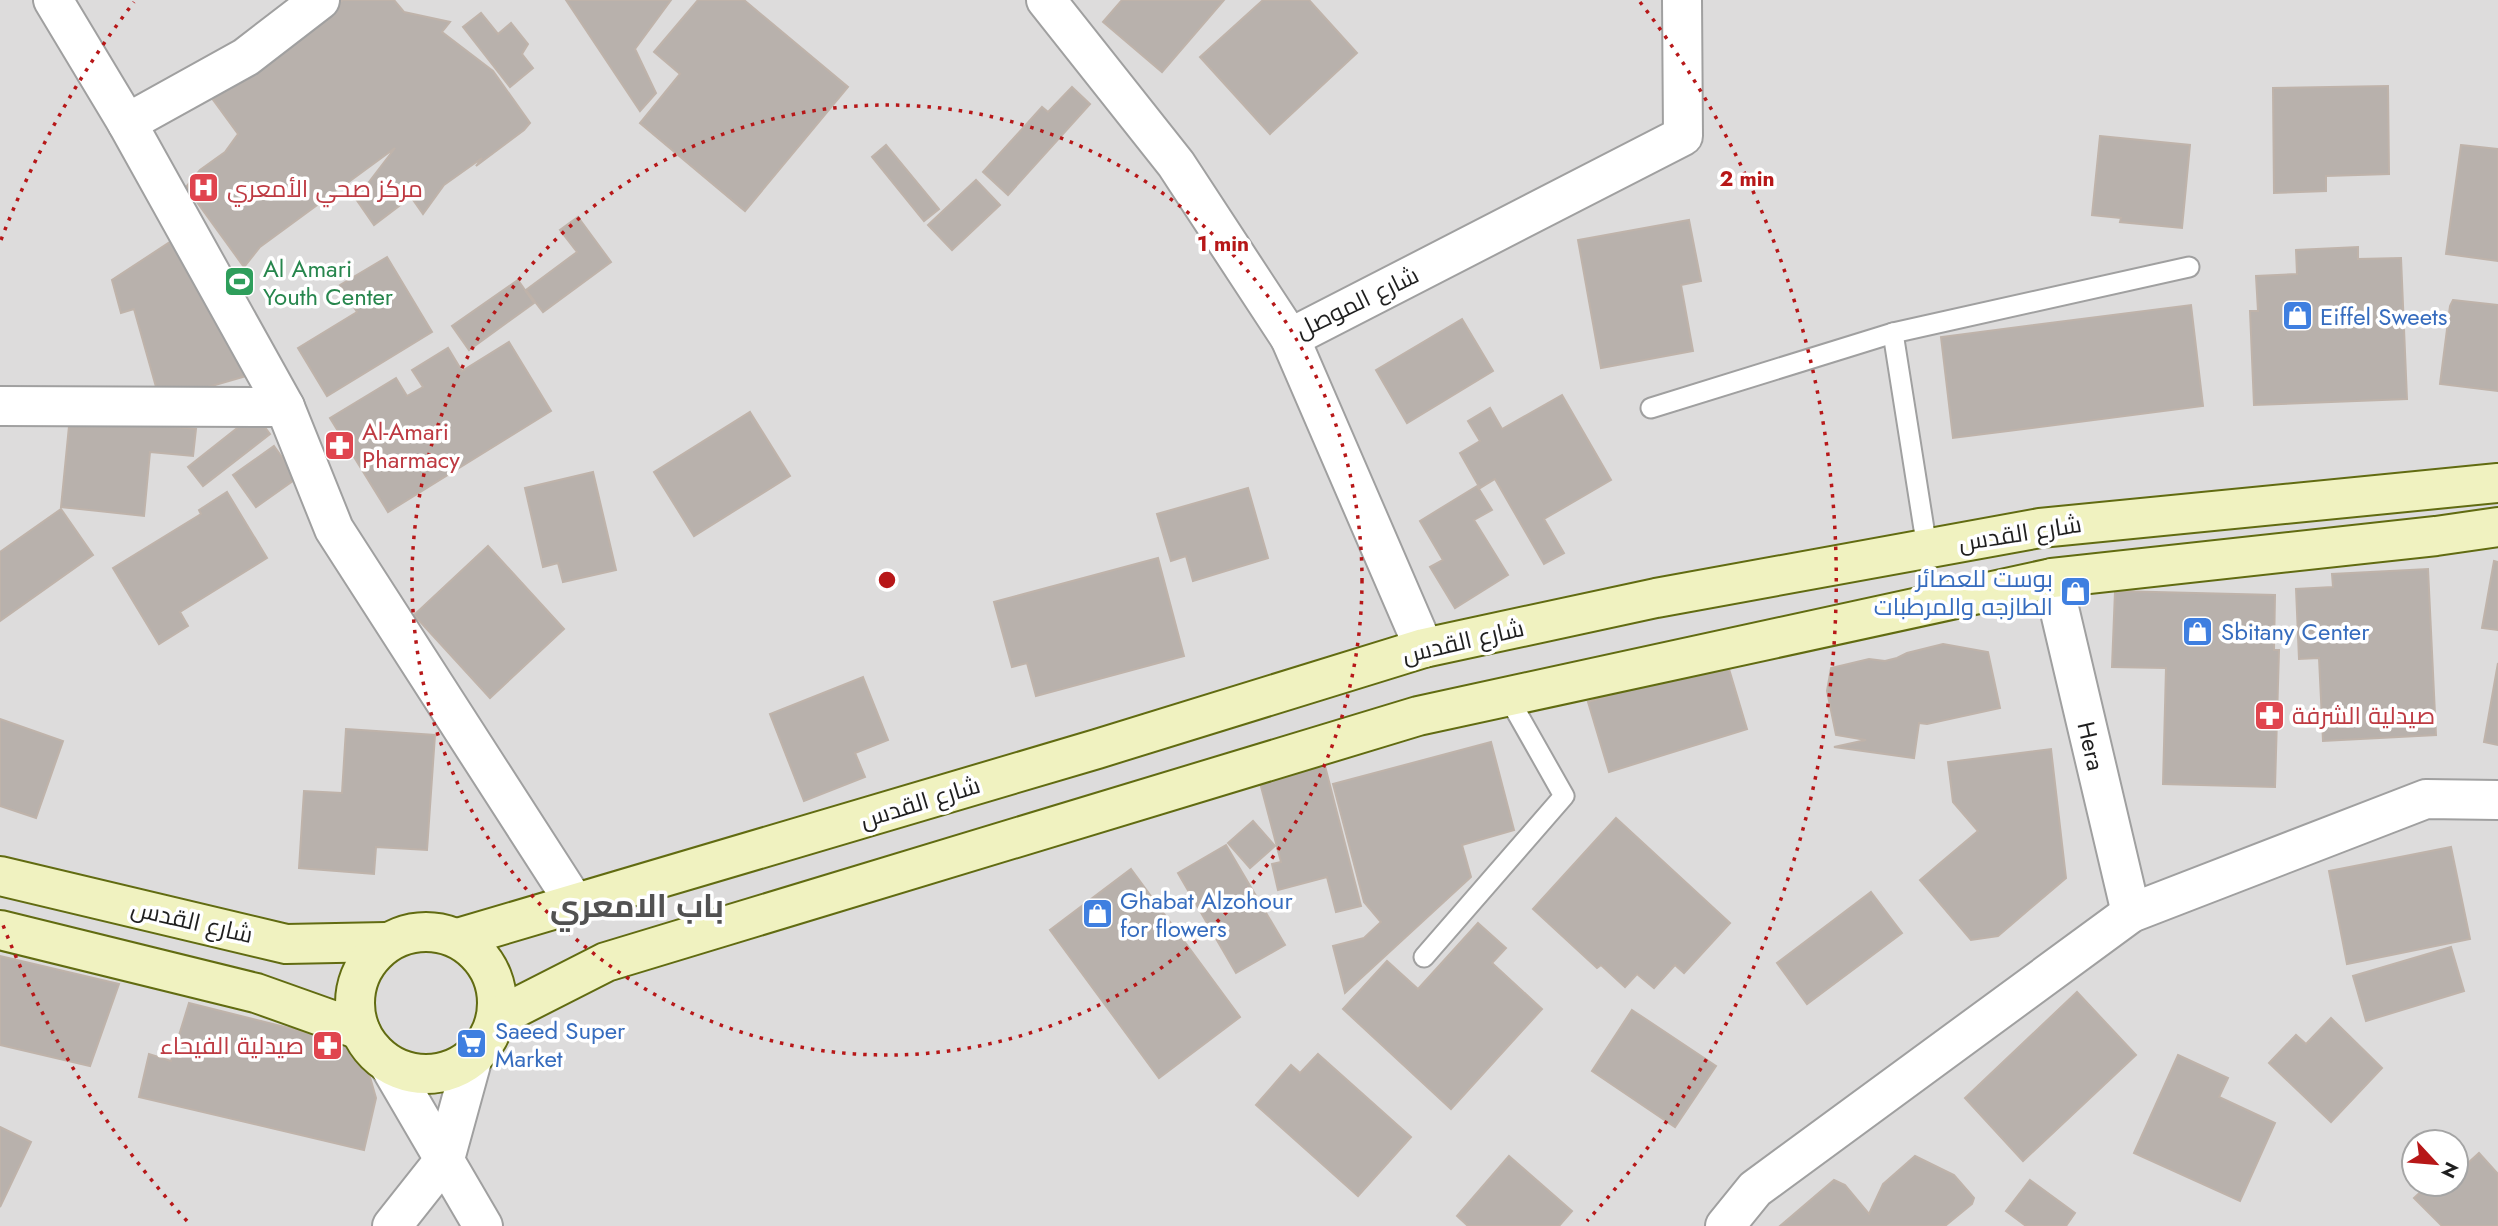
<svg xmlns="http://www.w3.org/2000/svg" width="2498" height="1226" font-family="Jost,Cairo,sans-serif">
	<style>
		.residential { fill: #dddcdc; fill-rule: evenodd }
		.building { fill: #b8b1ac; stroke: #bfb3aa; stroke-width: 2 }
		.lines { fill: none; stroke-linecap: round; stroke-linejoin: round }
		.service-casing { stroke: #a0a0a0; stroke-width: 23 }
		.minor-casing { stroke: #a0a0a0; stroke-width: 42 }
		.secondary-casing { stroke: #616b11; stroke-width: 42 }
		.service { stroke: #fff; stroke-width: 19 }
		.minor { stroke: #fff; stroke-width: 38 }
		.secondary { stroke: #f0f2c0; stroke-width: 38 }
		.ring { fill: none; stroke: #b71718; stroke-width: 3.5; stroke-dasharray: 3.5 7 }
		.labels { text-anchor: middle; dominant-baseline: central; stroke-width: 7; stroke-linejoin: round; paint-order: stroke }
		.health-label { font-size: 24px; fill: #be3a42; stroke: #fff; text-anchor: start }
		.leisure-label { font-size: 24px; fill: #27864d; stroke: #fff; text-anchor: start }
		.street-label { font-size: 24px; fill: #1f1f1f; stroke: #fff }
		.shop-label { font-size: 24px; fill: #366cbe; stroke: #fff; text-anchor: start }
		.district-label { font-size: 32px; font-weight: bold; fill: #525252; stroke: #fff }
		.centre { fill: #b71718; stroke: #fff; stroke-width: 3.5 }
		.ring-label { font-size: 21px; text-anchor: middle; font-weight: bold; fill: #b71718; stroke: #fff; stroke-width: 7; stroke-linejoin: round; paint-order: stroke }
	</style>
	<rect width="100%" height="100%" fill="#efece6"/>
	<path class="residential" d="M 0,0 L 2498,0 L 2498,1226 L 0,1226 ZM 2414,1142 L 2456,1142 L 2456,1184 L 2414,1184 Z"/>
	<g class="building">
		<polygon points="343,0 394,0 404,12 450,22 442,32 493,71 530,123 524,130 476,166 482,158 444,185 423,214 411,197 374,225 356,199 395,148 260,247 244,267 186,187 200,170 225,152 238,134 211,97"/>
		<polygon points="566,0 671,0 635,49 656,93 640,111"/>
		<polygon points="698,0 744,0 848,87 745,211 640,123 680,74 654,52"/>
		<polygon points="1122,0 1224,0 1162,72 1103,22"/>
		<polygon points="1263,0 1309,0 1357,53 1270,134 1200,57"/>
		<polygon points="481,13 498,34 511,23 528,44 522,54 533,68 510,87 463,27"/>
		<polygon points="2388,86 2389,174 2326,176 2326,191 2274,193 2273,88"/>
		<polygon points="1072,87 1090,104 1008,195 983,172 1042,107 1048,112"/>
		<polygon points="2100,136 2190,145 2182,228 2120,222 2121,218 2092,215"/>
		<polygon points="886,145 939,209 924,221 872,157"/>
		<polygon points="2461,145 2498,149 2498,261 2446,254"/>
		<polygon points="976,180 1000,205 952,250 928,225"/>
		<polygon points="578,217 611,262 543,312 526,290 577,252 560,230"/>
		<polygon points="1689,220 1701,281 1681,285 1693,351 1601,368 1578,240"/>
		<polygon points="176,238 241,359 246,376 160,401 134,309 121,313 112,280"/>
		<polygon points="2358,247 2358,259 2401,258 2407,399 2254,405 2250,311 2258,311 2256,276 2297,274 2296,250"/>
		<polygon points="387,257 432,332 327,396 298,348 357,312 340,285"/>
		<polygon points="518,280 534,303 469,350 452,326"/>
		<polygon points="2453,300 2498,305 2498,391 2440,384 2450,306"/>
		<polygon points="2191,305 2203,406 1953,438 1941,337"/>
		<polygon points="1462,319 1493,371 1407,423 1376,370"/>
		<polygon points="509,342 551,411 388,512 330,418 396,378 407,396 423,387 412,370 448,348 462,371"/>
		<polygon points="1562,395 1611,480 1544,519 1564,553 1544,564 1495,479 1480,488 1460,453 1480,441 1468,421 1490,408 1502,429"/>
		<polygon points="750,412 790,476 694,536 654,472"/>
		<polygon points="255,414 270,434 203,486 188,467"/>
		<polygon points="70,416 196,429 193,456 150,452 144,516 61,507"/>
		<polygon points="274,446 297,478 256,507 233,475"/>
		<polygon points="593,472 616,570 563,582 558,563 543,567 525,488"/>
		<polygon points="1477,486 1492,510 1474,520 1508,575 1455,608 1430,567 1443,560 1420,521"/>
		<polygon points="1248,488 1268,558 1193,581 1186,556 1171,561 1157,514"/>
		<polygon points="227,492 267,558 180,612 188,626 159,644 113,568 201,514 199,510"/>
		<polygon points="61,509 93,555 0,621 0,552"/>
		<polygon points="488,546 564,629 490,698 414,615"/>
		<polygon points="1158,558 1184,656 1036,696 1027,663 1012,667 994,602"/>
		<polygon points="2494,561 2498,562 2498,630 2482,628"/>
		<polygon points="2428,569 2436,735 2323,741 2319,658 2299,659 2296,589 2333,587 2332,574"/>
		<polygon points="2115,591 2275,595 2274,650 2279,650 2275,787 2163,784 2166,668 2112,667"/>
		<polygon points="1943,644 1988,652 2000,708 1927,724 1919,723 1914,758 1834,747 1866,740 1836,735 1827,691 1831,668 1869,659 1885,661 1897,658 1907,653"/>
		<polygon points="1726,659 1747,729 1609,772 1588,702"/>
		<polygon points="2498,663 2498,745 2484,742"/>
		<polygon points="863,677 888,740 855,753 865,777 804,801 770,714"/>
		<polygon points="0,719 63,741 36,818 0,806"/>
		<polygon points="346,729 435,735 427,850 376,847 374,874 299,868 304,791 342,793"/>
		<polygon points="1491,742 1514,830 1462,845 1471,877 1345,993 1333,946 1364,938 1381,922 1364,902 1333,784"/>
		<polygon points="2051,749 2066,878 1998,936 1971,940 1920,880 1978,831 1953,802 1948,762"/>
		<polygon points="1324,762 1361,906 1336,912 1327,877 1278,890 1272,864 1281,862 1259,779"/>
		<polygon points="1616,818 1730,923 1684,973 1675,965 1654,988 1637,974 1625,987 1601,965 1597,968 1533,909"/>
		<polygon points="1253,821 1275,846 1250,868 1228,843"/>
		<polygon points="1226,845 1285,945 1236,973 1178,873"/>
		<polygon points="2451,847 2470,939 2347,964 2329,871"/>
		<polygon points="1131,869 1240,1017 1159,1078 1050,930"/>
		<polygon points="1871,892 1902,933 1807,1004 1777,963"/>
		<polygon points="1478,923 1506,948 1492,963 1542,1009 1451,1109 1343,1009 1387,961 1418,989"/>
		<polygon points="2451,947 2464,991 2366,1021 2353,976"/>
		<polygon points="0,956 119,984 90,1066 0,1045"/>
		<polygon points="2077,992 2136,1055 2023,1161 1965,1098"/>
		<polygon points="189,1003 345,1042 366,1063 376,1098 364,1150 139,1097 149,1054 171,1061"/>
		<polygon points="1632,1010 1716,1066 1675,1127 1592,1071"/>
		<polygon points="2331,1018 2382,1068 2331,1122 2269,1063 2296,1035 2306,1044"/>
		<polygon points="1318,1054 1411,1137 1358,1196 1256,1105 1291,1065 1300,1073"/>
		<polygon points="2178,1055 2228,1078 2219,1097 2275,1123 2240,1201 2134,1153"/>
		<polygon points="0,1127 31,1142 0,1207"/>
		<polygon points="2479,1153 2498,1174 2498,1226 2442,1226 2414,1198 2429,1184 2456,1184 2456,1174"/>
		<polygon points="1509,1156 1572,1211 1559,1226 1468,1226 1457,1216"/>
		<polygon points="1915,1156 1954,1175 1974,1198 1972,1204 1945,1226 1780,1226 1834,1180 1845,1185 1869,1214 1883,1184"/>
		<polygon points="2030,1180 2075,1213 2066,1226 2026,1226 2006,1211"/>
	</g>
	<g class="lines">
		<defs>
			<g id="service">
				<polyline points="1893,333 1927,548"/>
				<polyline points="1651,408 1893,333 2189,267"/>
				<polyline points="1424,957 1564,796 1508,697"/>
			</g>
			<g id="minor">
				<polyline points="53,0 127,123 285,407 334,529 576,905"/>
				<polyline points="1046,0 1176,164 1290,338 1683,136 1682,0"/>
				<polyline points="127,123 246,57 320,0"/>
				<polyline points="1290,338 1424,648"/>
				<polyline points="0,406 285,407"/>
				<polyline points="2052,578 2131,913"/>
				<polyline points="389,1065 483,1226"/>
				<polyline points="392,1226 445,1159 473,1057"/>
				<polyline points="1725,1226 1755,1189 2131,913 2426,799 2498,800"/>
			</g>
			<g id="secondary">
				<polyline points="0,876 286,944 386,942"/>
				<polyline points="0,930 256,993 360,1030"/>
				<circle cx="426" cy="1003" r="71"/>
				<polyline points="458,938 1097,749 1424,648 1656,598 2040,528 2498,483"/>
				<polyline points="496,1018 606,962 1418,716 2052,578 2436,536 2498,527"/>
			</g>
		</defs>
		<use href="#service" class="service-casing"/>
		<use href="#minor" class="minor-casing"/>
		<use href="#secondary" class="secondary-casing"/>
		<use href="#service" class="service"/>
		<use href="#minor" class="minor"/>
		<use href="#secondary" class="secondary"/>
	</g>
	<g class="ring">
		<circle cx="887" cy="580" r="475"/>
		<path d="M187 1221A949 949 0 0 1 1 920M1 240A949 949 0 0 1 134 2M1640 2A949 949 0 0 1 1587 1221"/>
	</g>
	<defs>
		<symbol id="hospital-square" viewBox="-11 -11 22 22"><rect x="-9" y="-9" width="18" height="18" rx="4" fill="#e0444e" stroke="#fff"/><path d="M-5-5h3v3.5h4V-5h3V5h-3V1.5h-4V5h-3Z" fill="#fff"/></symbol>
		<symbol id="stadium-square" viewBox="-11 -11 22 22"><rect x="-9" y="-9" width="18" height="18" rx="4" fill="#2e9e5b" stroke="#fff"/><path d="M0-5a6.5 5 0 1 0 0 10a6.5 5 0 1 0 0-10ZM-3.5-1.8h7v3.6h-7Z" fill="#fff"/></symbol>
		<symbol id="shop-square" viewBox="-11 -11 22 22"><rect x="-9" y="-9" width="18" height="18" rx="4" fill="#3f7fe0" stroke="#fff"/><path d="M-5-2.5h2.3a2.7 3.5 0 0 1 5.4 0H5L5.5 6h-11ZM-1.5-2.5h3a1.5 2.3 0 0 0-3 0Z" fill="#fff"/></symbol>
		<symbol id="pharmacy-square" viewBox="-11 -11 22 22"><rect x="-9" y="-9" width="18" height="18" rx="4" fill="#e0444e" stroke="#fff"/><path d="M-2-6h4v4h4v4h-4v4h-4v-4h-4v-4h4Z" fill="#fff"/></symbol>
		<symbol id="supermarket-square" viewBox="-11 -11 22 22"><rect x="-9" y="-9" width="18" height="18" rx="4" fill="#3f7fe0" stroke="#fff"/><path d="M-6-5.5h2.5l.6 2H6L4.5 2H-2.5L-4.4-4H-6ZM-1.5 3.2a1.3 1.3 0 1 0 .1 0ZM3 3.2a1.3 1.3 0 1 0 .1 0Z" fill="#fff"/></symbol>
	</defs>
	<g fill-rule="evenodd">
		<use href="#hospital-square" x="186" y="170" width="35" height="35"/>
		<use href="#stadium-square" x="222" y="264" width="35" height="35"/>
		<use href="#shop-square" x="2280" y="298" width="35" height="35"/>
		<use href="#pharmacy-square" x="322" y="428" width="35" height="35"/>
		<use href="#shop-square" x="2058" y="574" width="35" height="35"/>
		<use href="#shop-square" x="2180" y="614" width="35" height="35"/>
		<use href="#pharmacy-square" x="2252" y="698" width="35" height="35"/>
		<use href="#shop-square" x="1080" y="896" width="35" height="35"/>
		<use href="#supermarket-square" x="454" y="1026" width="35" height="35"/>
		<use href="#pharmacy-square" x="310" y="1028" width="35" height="35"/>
	</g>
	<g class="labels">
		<g class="health-label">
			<text x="227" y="188">مركز صحي الأمعري</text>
			<text x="362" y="431">Al-Amari<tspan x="362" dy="28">Pharmacy</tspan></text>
			<text x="2292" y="715">صيدلية الشرفة</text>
			<text x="304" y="1045" text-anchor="end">صيدلية الفيحاء</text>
		</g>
		<g class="leisure-label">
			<text x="263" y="268">Al Amari<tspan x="263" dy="28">Youth Center</tspan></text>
		</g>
		<g class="street-label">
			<text transform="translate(1357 302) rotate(-26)">شارع الموصل</text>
			<text transform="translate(2020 533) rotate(-9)">شارع القدس</text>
			<text transform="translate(1463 641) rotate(-13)">شارع القدس</text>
			<text transform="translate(2091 746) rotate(77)">Hera</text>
			<text transform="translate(920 802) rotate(-17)">شارع القدس</text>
			<text transform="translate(192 921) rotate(13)">شارع القدس</text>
		</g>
		<g class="shop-label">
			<text x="2320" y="316">Eiffel Sweets</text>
			<text x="2053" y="578" text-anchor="end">بوست للعصائر<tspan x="2053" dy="28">الطازجه والمرطبات</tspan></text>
			<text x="2221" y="631">Sbitany Center</text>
			<text x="1120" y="900">Ghabat Alzohour<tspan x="1120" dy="28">for flowers</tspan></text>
			<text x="495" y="1030">Saeed Super<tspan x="495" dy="28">Market</tspan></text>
		</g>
		<g class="district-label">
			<text x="637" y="906">باب الامعري</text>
		</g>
	</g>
	<circle cx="887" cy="580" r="10" class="centre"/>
	<g class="ring-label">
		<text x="1747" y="186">2 min</text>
		<text x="1223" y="251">1 min</text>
	</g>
	<g transform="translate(2435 1163) rotate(116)"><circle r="33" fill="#ffffff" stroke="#a5a5a5" stroke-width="2"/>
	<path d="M0-5L12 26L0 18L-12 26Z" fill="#b71718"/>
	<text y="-10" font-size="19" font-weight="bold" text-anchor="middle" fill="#1f1f1f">N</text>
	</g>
</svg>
